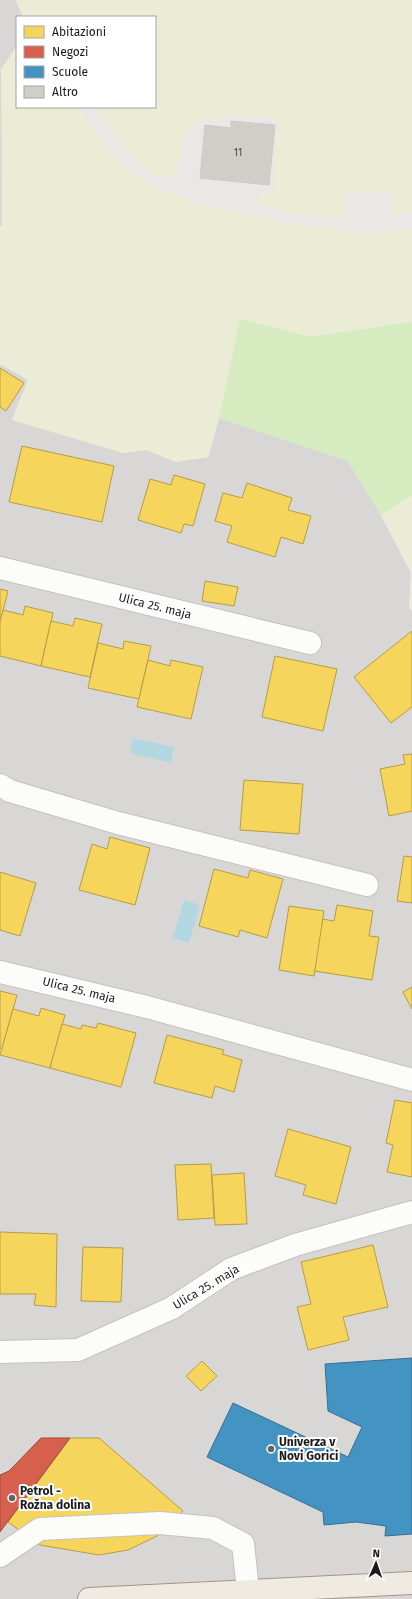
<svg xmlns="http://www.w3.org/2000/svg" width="412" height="1599" font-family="'Fira Sans',sans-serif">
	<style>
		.residential { fill: #d9d7d5 }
		.farmland { fill: #ebecd5 }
		.grass { fill: #d6ebbf }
		.parking { fill: #d8d7d6 }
		.water { fill: #b3d7e0 }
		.homes { fill: #f6d55c; stroke: #b49d48 }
		.shops { fill: #d6604d; stroke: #9e4b3e }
		.schools { fill: #4393c3; stroke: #376f91 }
		.building { fill: #d1ceca; stroke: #cdc9c5 }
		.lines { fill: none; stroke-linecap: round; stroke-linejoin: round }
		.minor-casing { stroke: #c2c2c0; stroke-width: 24 }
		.major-casing { stroke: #a09681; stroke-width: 24 }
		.minor { stroke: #fcfcfb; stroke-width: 22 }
		.major { stroke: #f0ebe2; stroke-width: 22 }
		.poi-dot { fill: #636361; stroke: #fff; stroke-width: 1.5 }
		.labels { text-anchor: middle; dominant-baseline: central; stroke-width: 4; stroke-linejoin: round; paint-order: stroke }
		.number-label { font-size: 10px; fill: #4a4948 }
		.street-label { font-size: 12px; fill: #1b1b1b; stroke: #fff }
		.poi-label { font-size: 12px; font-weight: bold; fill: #1b1b1b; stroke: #fff; text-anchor: start }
	</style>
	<rect width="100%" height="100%" fill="#eae8e4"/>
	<g class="residential">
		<polygon points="0,0 16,0 23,17 17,17 17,47 2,226 0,226"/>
		<polygon points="0,364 28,380 12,419 123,453 146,450 176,462 208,457 219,418 348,461 381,515 411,573 409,609 412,610 412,1599 0,1599"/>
	</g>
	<g class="farmland">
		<polygon points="16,0 412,0 412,212 393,214 392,192 347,193 346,219 303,215 257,204 259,193 274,192 277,133 280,122 270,117 230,116 199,121 186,134 175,175 155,176 143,168 96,107 155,107 155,17 23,17"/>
		<polygon points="17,46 17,107 78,107 124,169 146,182 203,205 305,226 358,232 391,232 412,228 412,322 310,337 240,320 219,418 208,457 176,462 146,450 123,453 12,420 28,380 0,364 0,226 2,226 1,69"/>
		<polygon points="412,495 412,610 409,609 411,573 381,515"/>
	</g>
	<polygon class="grass" points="240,319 310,337 412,322 412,495 381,515 348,461 219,418"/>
	<g class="parking">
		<polygon points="181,1354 186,1437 0,1438 0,1364"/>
		<polygon points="232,1494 264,1506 262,1532 231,1515"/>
	</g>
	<g class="water">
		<polygon points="133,738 174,747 171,763 130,753"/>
		<polygon points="184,900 200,905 189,943 173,938"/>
	</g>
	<g class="homes">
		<polygon points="0,368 24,383 6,411 0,407"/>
		<polygon points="22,446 114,466 102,522 9,502"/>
		<polygon points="174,475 205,484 193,526 184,524 181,533 138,520 150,479 171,485"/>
		<polygon points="247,483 292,498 288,510 311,516 303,544 281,537 275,557 227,542 232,526 215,521 223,493 242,498"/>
		<polygon points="205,581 238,587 234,606 202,601"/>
		<polygon points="0,589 8,591 0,622"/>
		<polygon points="25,606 53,613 41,666 0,656 0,622 3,610 23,615"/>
		<polygon points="75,618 102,624 90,677 41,666 51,621 73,626"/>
		<polygon points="412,631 412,707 391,723 354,677"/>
		<polygon points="124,641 151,646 139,699 88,688 98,643 123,649"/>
		<polygon points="275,656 337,669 323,731 262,717"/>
		<polygon points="148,660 170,666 171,660 203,667 191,719 137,707"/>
		<polygon points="412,754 412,811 389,816 380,769 405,764 403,755"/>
		<polygon points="244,780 303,784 299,834 240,830"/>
		<polygon points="110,837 150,848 135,905 79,890 92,844 107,849"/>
		<polygon points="404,856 412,857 412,903 397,901"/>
		<polygon points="214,869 248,878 250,870 283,879 267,938 240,930 238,937 199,926"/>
		<polygon points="0,872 36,883 20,936 0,930"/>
		<polygon points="337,905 373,911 369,936 379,937 372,980 314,971 322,919 334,921"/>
		<polygon points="289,906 324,911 314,976 279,970"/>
		<polygon points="412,987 412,1009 403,992"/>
		<polygon points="0,991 17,995 2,1049 0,1048"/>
		<polygon points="41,1008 65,1015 50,1068 0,1055 13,1009 39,1016"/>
		<polygon points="98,1023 136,1033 121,1087 50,1068 62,1024 81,1029 82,1025 96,1028"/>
		<polygon points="167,1035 224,1050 222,1054 242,1060 234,1092 215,1086 212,1098 154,1083"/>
		<polygon points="395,1100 412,1103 412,1177 387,1172 393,1145 386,1143"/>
		<polygon points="288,1129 351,1147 336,1204 303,1195 306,1185 275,1176"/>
		<polygon points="211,1164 214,1218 178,1220 175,1165"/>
		<polygon points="244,1173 247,1224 215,1225 212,1175"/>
		<polygon points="0,1232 57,1234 56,1307 34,1305 36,1294 0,1294"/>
		<polygon points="373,1245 388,1307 343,1317 349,1340 308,1350 297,1307 311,1304 301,1262"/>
		<polygon points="83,1247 123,1248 121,1302 81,1301"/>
		<polygon points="202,1361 217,1376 201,1391 186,1376"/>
		<polygon points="70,1438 99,1438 183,1511 157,1536 128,1550 99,1555 40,1545 8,1522"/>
	</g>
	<polygon class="shops" points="41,1438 70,1438 0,1532 0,1475 9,1471"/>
	<polygon class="schools" points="412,1358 412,1534 385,1536 386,1526 356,1522 324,1525 323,1512 207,1457 233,1403 348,1457 362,1427 328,1411 325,1364"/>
	<polygon class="building" points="231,121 275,125 269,185 200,178 205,125 231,128"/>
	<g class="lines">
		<defs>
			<g id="minor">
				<polyline points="0,568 310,643"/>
				<polyline points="0,785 10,791 118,823 367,885"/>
				<polyline points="0,972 147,1007 412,1080"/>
				<polyline points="0,1352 78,1350 172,1308 231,1269 295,1245 412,1212"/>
				<polyline points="0,1556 40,1529 160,1523 213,1528 243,1544 248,1591"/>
			</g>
			<polyline id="major" points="89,1599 412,1583"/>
		</defs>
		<use href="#minor" class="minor-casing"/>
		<use href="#major" class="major-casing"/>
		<use href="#minor" class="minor"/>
		<use href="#major" class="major"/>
	</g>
	<g class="poi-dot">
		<circle cx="271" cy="1449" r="4"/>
		<circle cx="12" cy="1498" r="4"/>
	</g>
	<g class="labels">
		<g class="number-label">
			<text x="238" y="153">11</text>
		</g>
		<g class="street-label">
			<text transform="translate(155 606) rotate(14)">Ulica 25. maja</text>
			<text transform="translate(79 990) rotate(14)">Ulica 25. maja</text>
			<text transform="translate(206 1287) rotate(-31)">Ulica 25. maja</text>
		</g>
		<g class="poi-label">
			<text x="279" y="1442">Univerza v<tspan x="279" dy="14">Novi Gorici</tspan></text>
			<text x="20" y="1491">Petrol -<tspan x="20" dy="14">Rožna dolina</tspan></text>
		</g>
	</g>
	<rect x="16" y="16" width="140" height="92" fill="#ffffff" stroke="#a4a4a4"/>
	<rect x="24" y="26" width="20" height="12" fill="#f6d55c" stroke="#a4a4a4"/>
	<text x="52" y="36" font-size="12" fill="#1b1b1b">Abitazioni</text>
	<rect x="24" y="46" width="20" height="12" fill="#d6604d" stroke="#a4a4a4"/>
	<text x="52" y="56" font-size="12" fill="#1b1b1b">Negozi</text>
	<rect x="24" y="66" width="20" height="12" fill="#4393c3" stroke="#a4a4a4"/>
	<text x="52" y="76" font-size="12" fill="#1b1b1b">Scuole</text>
	<rect x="24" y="86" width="20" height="12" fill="#d1ceca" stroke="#a4a4a4"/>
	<text x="52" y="96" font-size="12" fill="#1b1b1b">Altro</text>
	<g transform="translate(376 1563) rotate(2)" stroke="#ffffff" stroke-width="3" paint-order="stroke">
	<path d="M0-3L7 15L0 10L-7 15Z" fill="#1b1b1b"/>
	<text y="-6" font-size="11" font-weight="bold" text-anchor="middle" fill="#1b1b1b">N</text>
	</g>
</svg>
